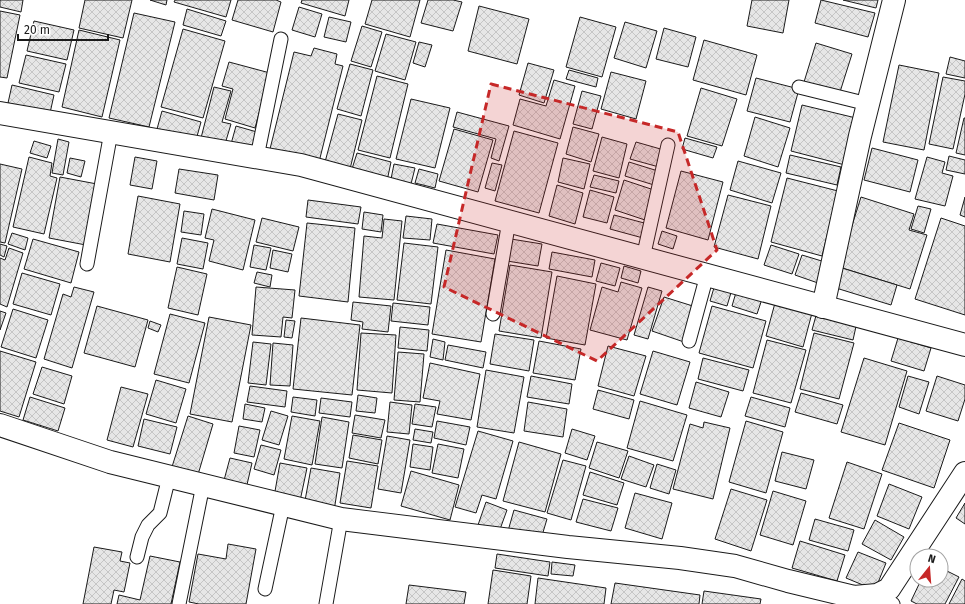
<svg xmlns="http://www.w3.org/2000/svg" width="965" height="604" font-family="'Fira Sans',sans-serif">
	<style>
		.building { fill: url(#building-cross-hatch); stroke: #1a1a1a }
		.lines { fill: none; stroke-linecap: round; stroke-linejoin: round }
		.lane-casing { stroke: #1a1a1a; stroke-width: 15 }
		.street-casing { stroke: #1a1a1a; stroke-width: 24 }
		.secondary-casing { stroke: #1a1a1a; stroke-width: 24 }
		.lane { stroke: #fff; stroke-width: 13 }
		.street { stroke: #fff; stroke-width: 22 }
		.secondary { stroke: #fff; stroke-width: 22 }
		.marked { fill: #c62828; fill-opacity: 0.2; stroke: #c62828; stroke-width: 3; stroke-dasharray: 8 5; stroke-linejoin: round }
	</style>
	<defs>
		<pattern id="building-cross-hatch" width="8" height="8" patternUnits="userSpaceOnUse"><rect width="8" height="8" fill="#e6e6e6"/><path d="M0 0l8 8M0 8l8-8" fill="none" stroke="#c5c5c5"/></pattern>
	</defs>
	<rect width="100%" height="100%" fill="#fff"/>
	<g class="building">
		<polygon points="0,0 23,0 21,12 0,7"/>
		<polygon points="85,0 132,0 123,38 79,28"/>
		<polygon points="150,0 167,0 166,5"/>
		<polygon points="175,0 231,0 226,17 174,2"/>
		<polygon points="238,0 276,0 281,2 273,32 232,20"/>
		<polygon points="302,0 349,0 345,16 301,3"/>
		<polygon points="372,0 420,0 410,37 365,24"/>
		<polygon points="428,0 453,0 462,2 453,31 421,23"/>
		<polygon points="752,0 789,0 783,33 747,26"/>
		<polygon points="821,0 875,13 868,37 815,23"/>
		<polygon points="843,0 878,0 876,8"/>
		<polygon points="479,6 529,19 517,64 468,51"/>
		<polygon points="299,7 322,14 315,37 292,30"/>
		<polygon points="187,9 226,21 221,36 183,25"/>
		<polygon points="0,11 20,15 7,78 0,77"/>
		<polygon points="134,13 175,22 149,127 109,118"/>
		<polygon points="329,17 351,22 346,42 324,37"/>
		<polygon points="580,17 616,27 602,77 566,67"/>
		<polygon points="34,21 74,30 67,60 27,51"/>
		<polygon points="625,22 657,31 646,68 614,58"/>
		<polygon points="362,26 382,32 371,67 351,61"/>
		<polygon points="664,28 696,37 688,67 656,59"/>
		<polygon points="183,29 225,41 203,118 161,107"/>
		<polygon points="79,30 120,40 102,117 62,107"/>
		<polygon points="386,34 416,42 405,80 375,71"/>
		<polygon points="704,40 757,55 746,95 693,80"/>
		<polygon points="419,42 432,45 425,67 413,63"/>
		<polygon points="816,43 852,54 840,92 804,82"/>
		<polygon points="314,48 337,54 335,64 343,66 319,162 270,149 294,52 311,56"/>
		<polygon points="26,55 66,64 59,92 19,83"/>
		<polygon points="950,57 965,61 965,78 946,74"/>
		<polygon points="229,62 270,73 255,128 225,119 233,89 222,86"/>
		<polygon points="528,63 554,70 544,103 519,95"/>
		<polygon points="350,64 373,70 361,116 337,109"/>
		<polygon points="899,65 939,73 924,150 883,142"/>
		<polygon points="569,70 598,78 596,87 566,79"/>
		<polygon points="611,72 646,81 636,119 601,109"/>
		<polygon points="377,76 408,84 390,158 358,150"/>
		<polygon points="943,77 965,81 965,94 953,149 929,144"/>
		<polygon points="756,78 799,89 790,122 747,111"/>
		<polygon points="554,80 575,86 560,139 513,125 520,99 546,106"/>
		<polygon points="12,85 54,95 50,113 8,103"/>
		<polygon points="214,87 231,91 222,122 231,124 225,144 201,138"/>
		<polygon points="701,88 737,99 722,146 687,136"/>
		<polygon points="582,91 601,96 592,129 573,124"/>
		<polygon points="411,99 450,108 435,168 396,159"/>
		<polygon points="802,105 856,118 845,165 791,151"/>
		<polygon points="162,111 201,122 196,140 157,129"/>
		<polygon points="457,112 509,126 499,161 491,158 496,139 453,127"/>
		<polygon points="338,114 362,120 350,169 325,162"/>
		<polygon points="755,117 790,128 778,167 744,156"/>
		<polygon points="964,118 965,118 965,155 956,153"/>
		<polygon points="236,126 257,132 251,150 231,144"/>
		<polygon points="573,127 599,134 591,162 566,154"/>
		<polygon points="454,129 493,140 478,192 439,181"/>
		<polygon points="514,131 558,143 539,213 495,201"/>
		<polygon points="602,137 627,144 619,178 593,171"/>
		<polygon points="685,138 717,147 713,158 682,149"/>
		<polygon points="58,139 69,142 63,175 52,173"/>
		<polygon points="34,141 51,146 47,158 30,153"/>
		<polygon points="636,142 664,150 659,167 630,159"/>
		<polygon points="872,148 918,160 910,192 864,180"/>
		<polygon points="357,153 391,162 387,181 351,172"/>
		<polygon points="790,155 841,167 837,185 786,173"/>
		<polygon points="949,156 965,160 965,174 946,170"/>
		<polygon points="29,157 52,163 50,176 57,178 44,234 13,227"/>
		<polygon points="135,157 157,161 152,189 130,185"/>
		<polygon points="927,157 945,162 942,173 953,176 945,206 915,199"/>
		<polygon points="70,158 85,161 81,177 67,173"/>
		<polygon points="563,158 590,164 584,189 558,182"/>
		<polygon points="738,161 781,173 772,203 730,190"/>
		<polygon points="629,162 658,171 654,185 625,176"/>
		<polygon points="492,163 502,165 495,191 485,188"/>
		<polygon points="0,164 22,169 5,243 0,242"/>
		<polygon points="394,164 415,168 411,184 391,179"/>
		<polygon points="179,169 218,175 214,200 175,193"/>
		<polygon points="419,169 438,174 435,188 415,183"/>
		<polygon points="681,171 723,182 708,240 666,228"/>
		<polygon points="594,175 619,181 616,193 590,187"/>
		<polygon points="60,177 97,184 86,245 49,238"/>
		<polygon points="787,178 838,191 822,256 771,242"/>
		<polygon points="624,180 654,190 645,220 615,210"/>
		<polygon points="557,185 583,193 575,224 549,216"/>
		<polygon points="590,190 614,197 607,223 583,217"/>
		<polygon points="728,195 771,206 758,259 714,247"/>
		<polygon points="138,196 180,204 170,262 128,254"/>
		<polygon points="861,197 914,214 909,230 927,235 910,289 839,267"/>
		<polygon points="965,197 965,217 960,215"/>
		<polygon points="308,200 361,207 358,224 306,217"/>
		<polygon points="918,206 931,209 924,233 911,229"/>
		<polygon points="212,209 255,220 243,270 209,261 214,240 205,238"/>
		<polygon points="184,211 204,214 201,235 181,232"/>
		<polygon points="364,212 383,215 381,232 362,229"/>
		<polygon points="614,215 648,224 643,238 610,229"/>
		<polygon points="406,216 432,219 430,240 403,238"/>
		<polygon points="262,218 299,227 293,251 256,242"/>
		<polygon points="941,218 965,226 965,315 915,299"/>
		<polygon points="384,219 402,221 394,300 359,297 364,236 382,238"/>
		<polygon points="307,223 355,228 348,302 299,296"/>
		<polygon points="437,224 498,235 494,254 433,243"/>
		<polygon points="662,231 677,236 673,249 658,244"/>
		<polygon points="12,233 28,238 25,250 8,244"/>
		<polygon points="182,238 208,243 203,269 177,264"/>
		<polygon points="33,239 79,252 71,283 24,269"/>
		<polygon points="511,239 542,244 538,266 507,261"/>
		<polygon points="404,243 438,247 431,304 397,300"/>
		<polygon points="0,244 7,246 4,257 0,255"/>
		<polygon points="254,245 271,248 266,270 250,267"/>
		<polygon points="771,245 799,254 792,274 764,265"/>
		<polygon points="9,248 23,253 7,307 0,304 0,258 5,260"/>
		<polygon points="273,250 292,254 288,272 270,268"/>
		<polygon points="446,250 495,259 481,342 432,334"/>
		<polygon points="552,252 595,260 592,277 549,269"/>
		<polygon points="802,255 825,262 818,283 795,275"/>
		<polygon points="601,263 620,268 615,286 596,281"/>
		<polygon points="510,265 552,272 541,338 499,331"/>
		<polygon points="624,266 641,271 638,283 621,278"/>
		<polygon points="177,267 207,274 198,315 168,308"/>
		<polygon points="842,268 897,285 891,305 836,288"/>
		<polygon points="257,272 272,275 270,287 254,283"/>
		<polygon points="22,273 60,284 51,315 13,304"/>
		<polygon points="557,276 596,284 585,345 546,338"/>
		<polygon points="716,281 733,286 727,306 710,301"/>
		<polygon points="621,282 642,288 627,340 590,330 602,287 618,292"/>
		<polygon points="74,287 94,292 72,368 44,359 63,294 71,297"/>
		<polygon points="256,287 295,290 292,318 283,317 281,337 252,335"/>
		<polygon points="648,287 662,291 648,339 634,335"/>
		<polygon points="737,289 763,296 757,314 732,306"/>
		<polygon points="664,297 696,307 684,342 652,331"/>
		<polygon points="353,302 391,306 388,332 362,329 363,322 351,320"/>
		<polygon points="393,303 430,307 428,325 391,321"/>
		<polygon points="775,303 812,313 803,347 766,336"/>
		<polygon points="97,306 148,320 135,367 84,353"/>
		<polygon points="712,306 766,321 753,368 699,353"/>
		<polygon points="13,309 48,320 36,358 1,347"/>
		<polygon points="0,311 6,313 0,330"/>
		<polygon points="817,312 857,322 853,340 812,330"/>
		<polygon points="170,314 205,323 189,383 154,374"/>
		<polygon points="209,317 251,325 232,422 190,414"/>
		<polygon points="301,318 360,325 352,395 293,389"/>
		<polygon points="286,320 295,321 292,338 284,337"/>
		<polygon points="150,321 161,325 158,332 148,328"/>
		<polygon points="400,327 429,330 427,351 398,348"/>
		<polygon points="361,333 396,335 392,393 357,390"/>
		<polygon points="814,333 854,343 839,399 800,389"/>
		<polygon points="495,334 534,340 529,371 490,364"/>
		<polygon points="898,338 931,348 924,371 891,361"/>
		<polygon points="433,339 445,342 443,360 430,357"/>
		<polygon points="767,340 806,350 791,403 753,393"/>
		<polygon points="539,341 581,349 575,380 533,373"/>
		<polygon points="253,342 271,344 266,385 248,383"/>
		<polygon points="273,343 293,345 290,386 270,385"/>
		<polygon points="448,345 486,352 483,368 445,360"/>
		<polygon points="608,346 646,356 634,396 598,386"/>
		<polygon points="0,351 36,362 19,417 0,411"/>
		<polygon points="653,351 690,362 677,405 640,394"/>
		<polygon points="398,352 424,354 420,402 394,400"/>
		<polygon points="703,358 749,370 743,391 698,379"/>
		<polygon points="864,358 907,371 885,445 841,432"/>
		<polygon points="430,363 480,374 471,420 437,414 440,401 423,398"/>
		<polygon points="42,367 72,376 64,404 33,394"/>
		<polygon points="486,370 524,377 514,433 477,427"/>
		<polygon points="531,376 572,384 569,404 527,397"/>
		<polygon points="908,376 929,382 919,414 899,407"/>
		<polygon points="937,376 965,385 965,399 958,421 926,411"/>
		<polygon points="156,380 186,389 176,423 146,414"/>
		<polygon points="696,382 729,392 721,417 689,408"/>
		<polygon points="250,386 287,391 285,407 247,402"/>
		<polygon points="121,387 148,394 133,447 107,440"/>
		<polygon points="598,390 634,400 629,419 593,409"/>
		<polygon points="801,393 843,405 837,424 795,412"/>
		<polygon points="358,395 377,398 375,413 356,411"/>
		<polygon points="30,397 65,408 58,431 23,420"/>
		<polygon points="293,397 317,400 315,416 291,412"/>
		<polygon points="751,397 790,408 785,427 745,416"/>
		<polygon points="321,398 352,402 350,417 319,413"/>
		<polygon points="640,401 687,415 673,461 627,448"/>
		<polygon points="390,402 412,405 409,434 387,432"/>
		<polygon points="528,402 567,409 563,437 524,431"/>
		<polygon points="245,404 265,408 262,422 243,419"/>
		<polygon points="415,404 436,407 432,427 412,424"/>
		<polygon points="271,411 288,416 279,445 262,440"/>
		<polygon points="355,415 385,420 381,438 352,433"/>
		<polygon points="188,416 213,424 197,478 171,470"/>
		<polygon points="292,416 320,421 312,465 284,459"/>
		<polygon points="322,417 349,422 342,468 315,464"/>
		<polygon points="144,419 177,427 170,454 138,446"/>
		<polygon points="437,421 470,427 466,445 434,438"/>
		<polygon points="746,421 783,432 766,493 729,482"/>
		<polygon points="704,422 730,428 713,499 673,489 690,424 703,428"/>
		<polygon points="899,423 950,440 934,488 882,470"/>
		<polygon points="239,426 260,430 254,457 234,453"/>
		<polygon points="415,429 433,432 431,443 413,440"/>
		<polygon points="572,429 595,436 587,460 565,453"/>
		<polygon points="478,431 513,441 496,499 482,495 476,513 455,507"/>
		<polygon points="353,435 382,440 378,464 349,458"/>
		<polygon points="387,436 410,440 401,493 378,489"/>
		<polygon points="519,442 561,454 545,512 503,501"/>
		<polygon points="597,442 628,451 619,478 589,468"/>
		<polygon points="413,444 433,447 430,470 410,467"/>
		<polygon points="438,444 464,449 458,478 432,473"/>
		<polygon points="261,445 281,450 274,475 254,469"/>
		<polygon points="782,452 814,460 806,489 775,481"/>
		<polygon points="629,456 654,465 646,487 621,479"/>
		<polygon points="230,458 252,463 246,489 223,484"/>
		<polygon points="563,460 586,466 571,520 547,513"/>
		<polygon points="347,461 378,466 371,508 340,503"/>
		<polygon points="847,462 882,474 864,529 829,518"/>
		<polygon points="280,463 307,468 300,501 274,497"/>
		<polygon points="657,464 676,470 669,494 650,488"/>
		<polygon points="311,468 340,473 334,511 304,506"/>
		<polygon points="411,471 459,485 450,520 401,506"/>
		<polygon points="590,472 624,483 617,505 583,495"/>
		<polygon points="889,484 922,497 909,529 877,516"/>
		<polygon points="731,489 767,500 751,551 715,539"/>
		<polygon points="773,491 806,501 793,545 760,535"/>
		<polygon points="635,493 672,503 662,539 625,528"/>
		<polygon points="583,499 618,508 611,531 576,522"/>
		<polygon points="486,502 507,510 499,532 478,525"/>
		<polygon points="965,503 965,524 956,518"/>
		<polygon points="514,510 547,519 541,539 508,531"/>
		<polygon points="815,519 854,530 848,551 809,540"/>
		<polygon points="875,520 904,537 891,560 862,544"/>
		<polygon points="800,541 845,555 837,581 792,568"/>
		<polygon points="228,544 256,549 246,604 199,604 189,602 198,554 226,559"/>
		<polygon points="94,547 122,552 120,561 130,563 124,592 114,590 111,604 83,604"/>
		<polygon points="858,552 886,563 875,590 846,578"/>
		<polygon points="497,554 550,562 548,576 495,568"/>
		<polygon points="150,556 180,562 171,604 117,604 119,595 140,600"/>
		<polygon points="552,562 575,565 573,576 551,574"/>
		<polygon points="941,568 959,577 945,604 917,604 911,601 921,580 941,580"/>
		<polygon points="493,570 531,576 527,604 488,604"/>
		<polygon points="538,578 606,588 604,604 535,604"/>
		<polygon points="962,579 965,581 965,604 949,604"/>
		<polygon points="615,583 700,595 699,604 611,604"/>
		<polygon points="409,585 466,592 464,604 406,604"/>
		<polygon points="704,591 761,599 760,604 702,604"/>
	</g>
	<g class="lines">
		<defs>
			<g id="lane">
				<polyline points="799,87 868,104"/>
				<polyline points="257,157 281,39"/>
				<polyline points="643,258 668,145"/>
				<polyline points="87,264 111,132"/>
				<polyline points="493,314 509,221"/>
				<polyline points="689,341 707,275"/>
				<polyline points="137,557 142,537 148,525 160,513 169,477"/>
				<polyline points="265,589 283,505"/>
				<polyline points="877,595 893,604"/>
				<polyline points="179,604 203,485"/>
				<polyline points="326,604 341,519"/>
			</g>
			<g id="street">
				<polyline points="823,307 860,136 894,0"/>
				<polyline points="0,425 110,462 341,519 568,547 680,558 735,566 788,581 854,597 877,595 889,589 965,473"/>
			</g>
			<polyline id="secondary" points="0,113 301,165 965,345"/>
		</defs>
		<use href="#lane" class="lane-casing"/>
		<use href="#street" class="street-casing"/>
		<use href="#secondary" class="secondary-casing"/>
		<use href="#lane" class="lane"/>
		<use href="#street" class="street"/>
		<use href="#secondary" class="secondary"/>
	</g>
	<path class="marked" d="M 491,84 L 678,132 L 717,250 L 597,361 L 444,287 Z"/>
	<g transform="translate(929 568) rotate(17)"><circle r="19" fill="#ffffff" stroke="#a3a3a3"/>
	<path d="M0-3L7 15L0 10L-7 15Z" fill="#c62828"/>
	<text y="-6" font-size="11" font-weight="bold" text-anchor="middle" fill="#1a1a1a">N</text>
	</g>
	<path d="M18 34v6h90v-6" fill="none" stroke="#1a1a1a" stroke-width="2"/>
	<text x="24" y="34" font-size="12" fill="#1a1a1a" stroke="#ffffff" stroke-width="3" paint-order="stroke">20 m</text>
</svg>
